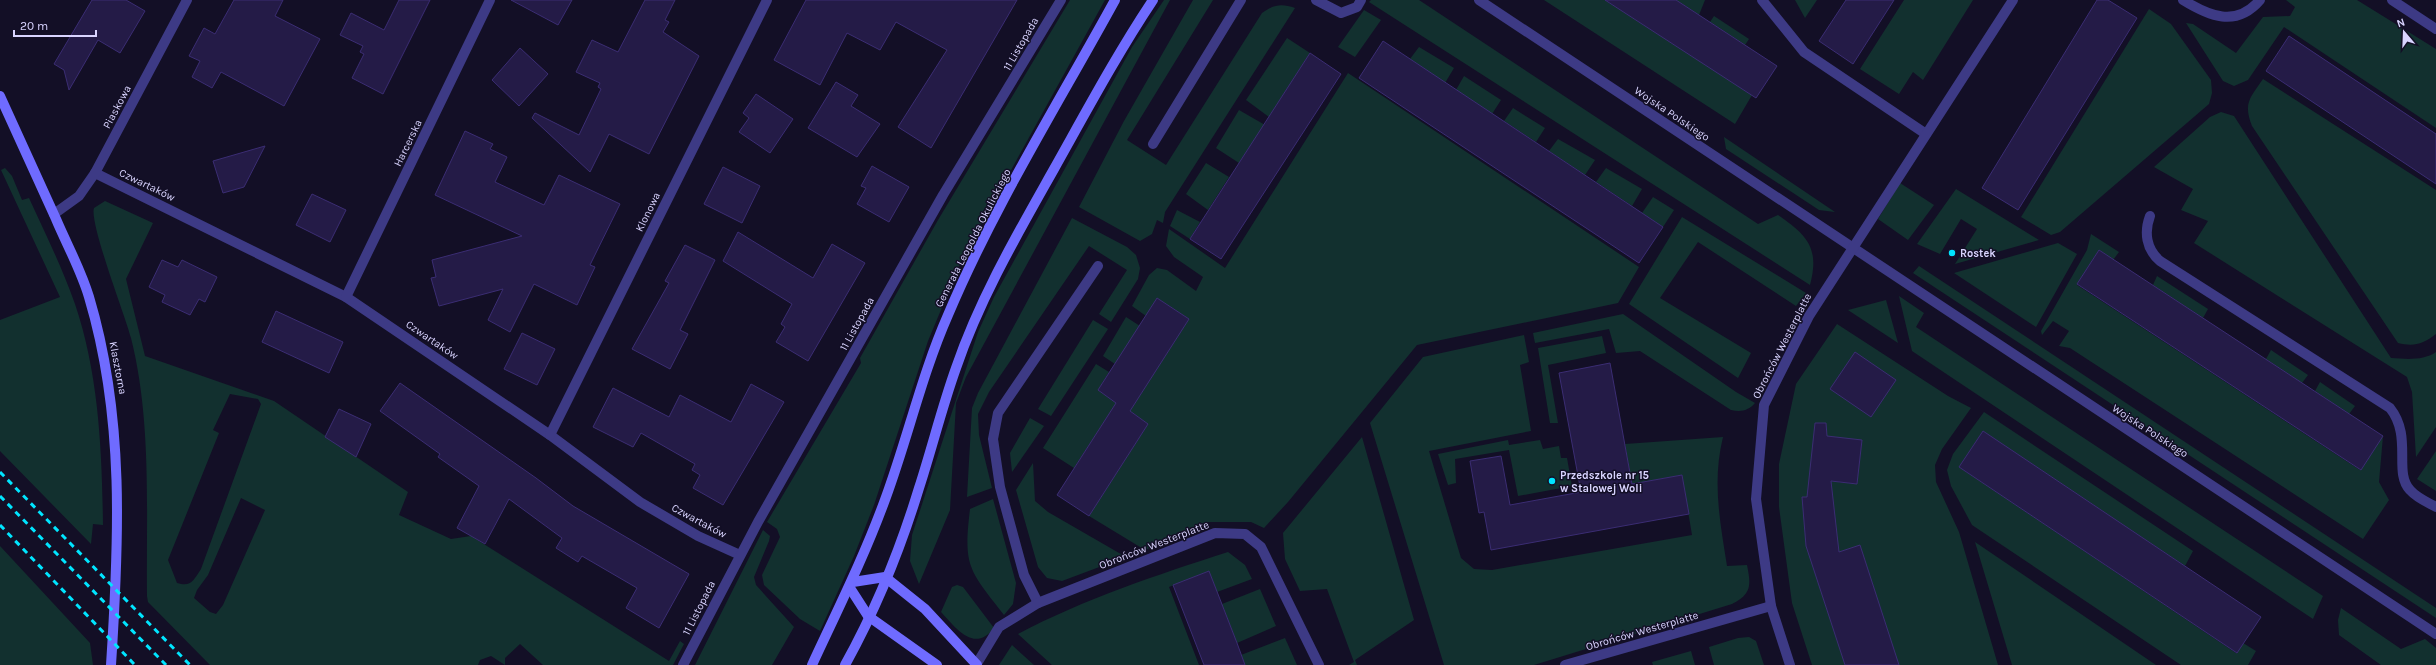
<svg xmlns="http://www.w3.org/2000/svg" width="2436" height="665" font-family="Karla,sans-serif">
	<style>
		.green { fill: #12302f; fill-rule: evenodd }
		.building { fill: #241b47; stroke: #3b2d73 }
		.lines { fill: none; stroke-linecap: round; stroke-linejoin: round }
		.lane { stroke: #3d3a85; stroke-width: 10 }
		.street { stroke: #3d3a85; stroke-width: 10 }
		.secondary { stroke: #6f6bff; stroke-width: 10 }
		.rail { stroke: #00e5ff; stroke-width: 3; stroke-dasharray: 6 5; stroke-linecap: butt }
		.poi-dot { fill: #00e5ff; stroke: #130f26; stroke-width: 1.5 }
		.labels { text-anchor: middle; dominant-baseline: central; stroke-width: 3; stroke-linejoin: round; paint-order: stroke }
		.street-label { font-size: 11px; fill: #d9d4ff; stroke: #130f26 }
		.poi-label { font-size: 11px; font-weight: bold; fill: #d9d4ff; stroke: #130f26; text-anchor: start }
	</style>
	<rect width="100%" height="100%" fill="#130f26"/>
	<g class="green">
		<polygon points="1070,0 1105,0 963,257 928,341 874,505 854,556 820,631 800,619 764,585 762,575 780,537 777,529 767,522 861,363 860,358 938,220"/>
		<polygon points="1164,0 1170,0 966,377 956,403 950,510 919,584 910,561 912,535 978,332 994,297 1132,47"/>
		<path d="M 1193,0 L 1213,0 L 1127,140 L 1166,165 L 1262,13 C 1273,5 1281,3 1295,8 L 1165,212 L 1163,223 L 1157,220 L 1152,234 L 1140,241 L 1079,207 L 1124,121 Z"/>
		<path d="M 1371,0 L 1419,0 L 1758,224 L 1778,215 C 1807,235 1820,248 1810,285 L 1369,2 Z"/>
		<polygon points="1544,0 1605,0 1752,95 1735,124"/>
		<polygon points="1676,0 1705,0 1699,15"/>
		<polygon points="1795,0 1817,0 1805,18"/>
		<polygon points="1904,0 1973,0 1923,80 1913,72 1899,94 1860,69"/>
		<polygon points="2286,0 2357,0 2436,49 2436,128 2284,27 2248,80 2234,86 2223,81 2186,23 2193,24 2236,53 2263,17 2290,16 2295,7"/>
		<polygon points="2149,9 2171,24 2211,80 2212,93 2209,104 2060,232 2051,235 2021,217"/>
		<polygon points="1364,10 1381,20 1355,57 1338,47"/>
		<polygon points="1714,16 1749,39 1745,45 1710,22"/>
		<polygon points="1287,38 1310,53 1269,117 1246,100"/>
		<polygon points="1419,47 1454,68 1445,83 1410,59"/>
		<polygon points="1348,73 1639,267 1618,303 1417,345 1288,502 1264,528 1251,522 1208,522 1145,550 1089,516 1148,424 1130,411 1189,319 1157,298 1146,316 1132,306 1149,275 1157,268 1167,270 1196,291 1203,277 1174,257 1166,246 1169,229 1225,268"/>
		<polygon points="1464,76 1501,100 1492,114 1456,90"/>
		<path d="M 2263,79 L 2436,190 L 2436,334 C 2423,344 2414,347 2398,343 L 2252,126 C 2243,103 2250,98 2263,79 Z"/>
		<polygon points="1513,108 1545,128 1536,142 1504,121"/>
		<polygon points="1239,110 1265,125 1239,163 1216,148"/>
		<path d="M 2221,112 L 2234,116 L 2391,358 C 2406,359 2423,361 2436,352 L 2436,427 L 2416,457 L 2412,392 L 2407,377 L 2194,243 L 2208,221 L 2181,210 L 2193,189 L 2154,167 L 2210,117 Z"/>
		<polygon points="1724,137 1835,212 1819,210 1726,149"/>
		<polygon points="1558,139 1595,160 1585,175 1549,151"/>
		<polygon points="1206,163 1229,177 1208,210 1186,194"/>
		<path d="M 5,168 L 12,176 L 22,200 L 29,198 C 45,233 62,267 75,304 C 99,375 102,451 103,525 L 93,524 L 91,544 L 0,451 L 0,320 L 60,297 L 1,170 Z"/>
		<polygon points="1606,168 1642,189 1632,206 1596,182"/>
		<polygon points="1900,183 1934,205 1908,240 1878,219"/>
		<polygon points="1956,189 2039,240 1955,264 1977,229 1961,219 1940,254 1917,244"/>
		<polygon points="1653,197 1674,210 1663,227 1642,213"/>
		<path d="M 105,201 L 153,223 L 126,279 L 145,356 L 274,401 L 408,492 L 399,515 L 451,539 L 471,536 L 669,661 L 680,641 L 684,644 L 673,665 L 543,665 L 520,644 L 505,658 L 505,665 L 491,656 L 480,660 L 478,665 L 210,665 L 148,602 L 147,596 C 146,511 152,422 131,338 C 125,315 89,223 94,208 ZM 230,394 L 258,399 L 261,404 L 201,569 C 193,581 191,587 177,583 L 168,560 L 219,433 L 213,430 ZM 241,498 L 265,510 L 223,605 L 216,614 L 210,612 L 194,598 L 197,590 L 208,575 Z"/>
		<polygon points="1177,210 1200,222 1190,239 1170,226"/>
		<polygon points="1682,217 1806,293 1796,306 1698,242 1660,298 1751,353 1738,378 1629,304"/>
		<polygon points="1072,218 1127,247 1136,255 1140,268 1138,279 1111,322 1099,314 1127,270 1089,246 989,392 978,414 979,435 992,488 967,497 972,408 978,393"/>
		<polygon points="2091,234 2119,252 2113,260 2099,250 2077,285 2360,470 2383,436 2379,482 2389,500 2363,539 2070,348 2059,346 2069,331 2053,321 2042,335 2041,331 2087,250"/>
		<polygon points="2058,243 2077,254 2036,327 1954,273"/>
		<polygon points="1919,266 2436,608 2436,618 1913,273"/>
		<polygon points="2157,276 2208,309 2203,318 2153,285"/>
		<polygon points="1899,296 1924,313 1916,327 2323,596 2313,619 1912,351"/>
		<polygon points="1886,300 1898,343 1848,310"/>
		<path d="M 1623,314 L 1736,392 L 1755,403 C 1748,411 1741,412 1731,410 L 1640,351 L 1616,353 L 1609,329 L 1535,343 L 1533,333 Z"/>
		<polygon points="1126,317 1140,326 1115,364 1103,356"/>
		<polygon points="1093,320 1108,329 1051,416 1038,409"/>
		<path d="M 1837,324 L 1948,396 L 1971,408 L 1942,449 L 1935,465 L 1936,482 L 1959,532 L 1998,665 L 1812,665 L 1792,603 L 1779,507 L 1779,464 L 1796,384 ZM 1862,440 L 1857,484 L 1809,479 Z"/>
		<path d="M 1524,335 L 1529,362 L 1520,365 L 1531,431 L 1429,451 L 1461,558 L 1474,569 L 1492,570 L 1692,535 L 1682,475 L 1632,484 L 1625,444 L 1723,437 C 1712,482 1720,521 1727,566 L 1747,565 C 1751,585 1752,594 1732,604 L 1534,665 L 1444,665 L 1370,423 L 1423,357 Z"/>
		<polygon points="1602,336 1606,353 1548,365 1558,423 1550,423 1538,348"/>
		<polygon points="2271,350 2308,375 2302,383 2266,359"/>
		<polygon points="1096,364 1109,372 1098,390 1116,403 1074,468 1043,448"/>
		<polygon points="2320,382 2355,406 2349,414 2315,391"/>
		<polygon points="1984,412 2193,551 2185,566 1983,431 1959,467 2236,653 2243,643 2256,651 2248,665 2181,665 1972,525 1951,486 1947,470 1953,454"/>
		<polygon points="1030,418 1044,426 1012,472 1010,453"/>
		<polygon points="1362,437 1414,620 1355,660 1357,665 1349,665 1354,662 1327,589 1300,591 1285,559 1283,533"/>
		<polygon points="1508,440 1509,445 1540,440 1543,449 1559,446 1561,458 1567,458 1572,486 1518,496 1509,450 1455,459 1456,483 1448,485 1438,454"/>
		<polygon points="2436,451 2436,491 2417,479"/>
		<polygon points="1033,463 1035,501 1048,512 1126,557 1062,581 1047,578 1038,567 1016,490"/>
		<path d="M 993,499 L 1016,583 L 1013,604 L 1004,615 C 969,570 963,567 970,509 Z"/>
		<polygon points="763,530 770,536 769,541 754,577 756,585 794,627 772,665 695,665"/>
		<polygon points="1975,542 2156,665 2012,665"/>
		<polygon points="0,546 90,643 93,665 0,665"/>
		<path d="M 1228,552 L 1245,565 L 1252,579 L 1217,592 L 1209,571 L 1169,587 L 1199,665 L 1052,665 L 1018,634 C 1084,599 1157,575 1228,552 Z"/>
		<path d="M 957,585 L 963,587 L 994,628 C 974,654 955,627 941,612 L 952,587 Z"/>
		<polygon points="1260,589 1276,626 1237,643 1222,604"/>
		<polygon points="2341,608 2401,649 2425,639 2436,648 2436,665 2381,665 2339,635 2338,620"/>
		<polygon points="1749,637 1756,641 1764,665 1714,665 1709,647 1738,638"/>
		<polygon points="1285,638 1297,665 1245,665 1241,655"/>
		<polygon points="1012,645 1034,665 999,665"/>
		<polygon points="1691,651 1695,665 1653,665 1652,662"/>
	</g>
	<g class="building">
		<polygon points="92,0 126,0 145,11 120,53 98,40 69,90 64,70 54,64"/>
		<polygon points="234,0 283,0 275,16 320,39 284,106 221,72 212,88 192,77 200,61 189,56 204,28 215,34"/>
		<polygon points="399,0 430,0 383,94 352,78 364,54 360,52 363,46 340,35 351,13 384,30"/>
		<polygon points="511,0 572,0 558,25"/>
		<polygon points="645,0 675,0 665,20 669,22 663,32 699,56 649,154 609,134 590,172 532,118 535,113 579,135 601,89 598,87 600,83 576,72 592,40 618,52"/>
		<polygon points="806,0 1017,0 931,148 898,127 947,50 896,22 880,50 847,33 820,85 774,60"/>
		<polygon points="1605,0 1676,0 1777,66 1756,98"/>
		<polygon points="1846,0 1894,0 1853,64 1819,41"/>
		<polygon points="2097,0 2108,0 2137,18 2018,210 1982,188"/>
		<polygon points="2289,36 2436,134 2436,184 2266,71"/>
		<polygon points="1383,41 1663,227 1639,263 1359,78"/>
		<polygon points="520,48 548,74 519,106 492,80"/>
		<polygon points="1310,53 1341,74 1221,259 1190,239"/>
		<polygon points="836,82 858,95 851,106 880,124 857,157 808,128"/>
		<polygon points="756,94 793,119 770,153 739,132 749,118 743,113"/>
		<polygon points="465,131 493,144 490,149 507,157 495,182 544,205 559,175 620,204 590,265 595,267 577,305 534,284 510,332 488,320 503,289 439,306 431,278 436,277 432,260 522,236 435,195"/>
		<polygon points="265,146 244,187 223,193 213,161"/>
		<polygon points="872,166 909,187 889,222 857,204 866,188 861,186"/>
		<polygon points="723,167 760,186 742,223 704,204"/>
		<polygon points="312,194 346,210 330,242 296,225"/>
		<polygon points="738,232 813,278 832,244 865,263 808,361 776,342 785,327 781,324 792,304 723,261"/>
		<polygon points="685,245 715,260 680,330 688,334 670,369 632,349 669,283 665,281"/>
		<polygon points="2099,250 2383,436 2361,470 2077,284"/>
		<polygon points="162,260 178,267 182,260 217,277 205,302 199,299 190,315 162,302 165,295 149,287"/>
		<polygon points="1157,298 1189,319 1130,411 1148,424 1089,516 1057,495 1116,403 1098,390"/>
		<polygon points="276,311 343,342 329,373 262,342"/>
		<polygon points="522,333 555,349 537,385 504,369"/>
		<polygon points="1855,352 1896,380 1871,417 1830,389"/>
		<polygon points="1610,363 1632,484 1682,475 1689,514 1491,550 1484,512 1479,513 1470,461 1501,456 1510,505 1581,492 1559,373"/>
		<polygon points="400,383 536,478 573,506 689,574 659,628 626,608 637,588 582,556 578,562 556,548 562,538 509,499 485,544 457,528 479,486 438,457 440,454 380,411"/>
		<polygon points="751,384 784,402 723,505 693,488 700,475 692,470 695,464 641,433 633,447 593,427 613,388 669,417 680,395 731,422"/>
		<polygon points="339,409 371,424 356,457 325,437"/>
		<polygon points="1815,423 1826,423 1827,436 1862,440 1857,484 1831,481 1839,552 1860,545 1899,665 1845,665 1806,546 1802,497 1807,497"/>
		<polygon points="1983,431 2261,617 2237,653 1959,467"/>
		<polygon points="1209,571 1237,643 1245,665 1204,665 1173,585"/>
	</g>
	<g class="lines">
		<g class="lane">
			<polyline points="1762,0 1804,52 1926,134"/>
			<path d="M 2150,216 C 2144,232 2146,249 2160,261 L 2390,408 C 2413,437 2393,472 2410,490 C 2417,498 2427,502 2436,507"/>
		</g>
		<g class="street">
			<polyline points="1316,0 1341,13 1357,7 1361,0"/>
			<polyline points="1479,0 2436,634"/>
			<path d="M 2183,0 C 2209,16 2236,28 2260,0"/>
			<polyline points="2392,0 2436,29"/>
			<polyline points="1153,144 1241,0"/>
			<polyline points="95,173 346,297 550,435 640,502 698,536 740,555"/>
			<polyline points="54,214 79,196 95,173 187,0"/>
			<polyline points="346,297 490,0"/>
			<polyline points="550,435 767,0"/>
			<polyline points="1038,603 1024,575 1000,487 993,439 998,413 1098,266"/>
			<polyline points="683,665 758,522 943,195 1061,0"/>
			<polyline points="976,665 999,627 1038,603 1215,533 1245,534 1261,547 1319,665"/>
			<polyline points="1565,665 1771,606"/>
			<polyline points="1790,665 1771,606 1756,499 1764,405 1809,316 2013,0"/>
		</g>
		<g class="secondary">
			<path d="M 0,96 C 19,137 37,178 56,219 C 67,245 81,270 89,297 C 125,417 119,542 111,665"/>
			<polyline points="853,582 885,577 925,609 977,665"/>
			<polyline points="850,588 868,616 937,665"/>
			<path d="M 812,665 C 838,609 865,555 886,497 C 908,437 922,374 948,315 C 994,206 1058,104 1115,0"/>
			<path d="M 845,665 C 875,611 901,547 919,488 C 932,448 942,407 956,368 C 980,298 1018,233 1054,169 C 1086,112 1117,54 1153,0"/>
		</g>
		<g class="rail">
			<polyline points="0,472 190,665"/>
			<polyline points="0,496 166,665"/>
			<polyline points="0,525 135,665"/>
		</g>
	</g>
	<g class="poi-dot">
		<circle cx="1952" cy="253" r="4"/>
		<circle cx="1552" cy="481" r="4"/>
	</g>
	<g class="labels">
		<g class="street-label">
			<text transform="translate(1021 44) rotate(-60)">11 Listopada</text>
			<text transform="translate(117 107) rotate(-62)">Piaskowa</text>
			<text transform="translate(1672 114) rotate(34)">Wojska Polskiego</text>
			<text transform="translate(408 143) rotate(-64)">Harcerska</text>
			<text transform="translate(147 185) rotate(26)">Czwartaków</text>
			<text transform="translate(648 212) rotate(-64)">Klonowa</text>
			<text transform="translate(973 238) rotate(-63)">Generała Leopolda Okulickiego</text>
			<text transform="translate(857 324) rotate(-61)">11 Listopada</text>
			<text transform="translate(432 340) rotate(34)">Czwartaków</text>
			<text transform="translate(1782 346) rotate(-63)">Obrońców Westerplatte</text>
			<text transform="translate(118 368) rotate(79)">Klasztorna</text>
			<text transform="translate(2150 431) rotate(33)">Wojska Polskiego</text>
			<text transform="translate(699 521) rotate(28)">Czwartaków</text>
			<text transform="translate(1154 545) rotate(-21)">Obrońców Westerplatte</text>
			<text transform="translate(699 608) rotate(-63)">11 Listopada</text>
			<text transform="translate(1642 631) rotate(-16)">Obrońców Westerplatte</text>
		</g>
		<g class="poi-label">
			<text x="1960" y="253">Rostek</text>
			<text x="1560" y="475">Przedszkole nr 15<tspan x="1560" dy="13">w Stalowej Woli</tspan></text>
		</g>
	</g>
	<g transform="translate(2404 32) rotate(341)" stroke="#130f26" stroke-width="3" paint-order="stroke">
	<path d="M0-3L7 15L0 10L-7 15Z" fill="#d9d4ff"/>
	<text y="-6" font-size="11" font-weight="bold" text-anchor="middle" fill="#d9d4ff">N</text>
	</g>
	<path d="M14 30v6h82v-6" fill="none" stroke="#d9d4ff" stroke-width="2"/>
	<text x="20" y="30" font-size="12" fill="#d9d4ff" stroke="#130f26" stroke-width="3" paint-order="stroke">20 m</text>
</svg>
